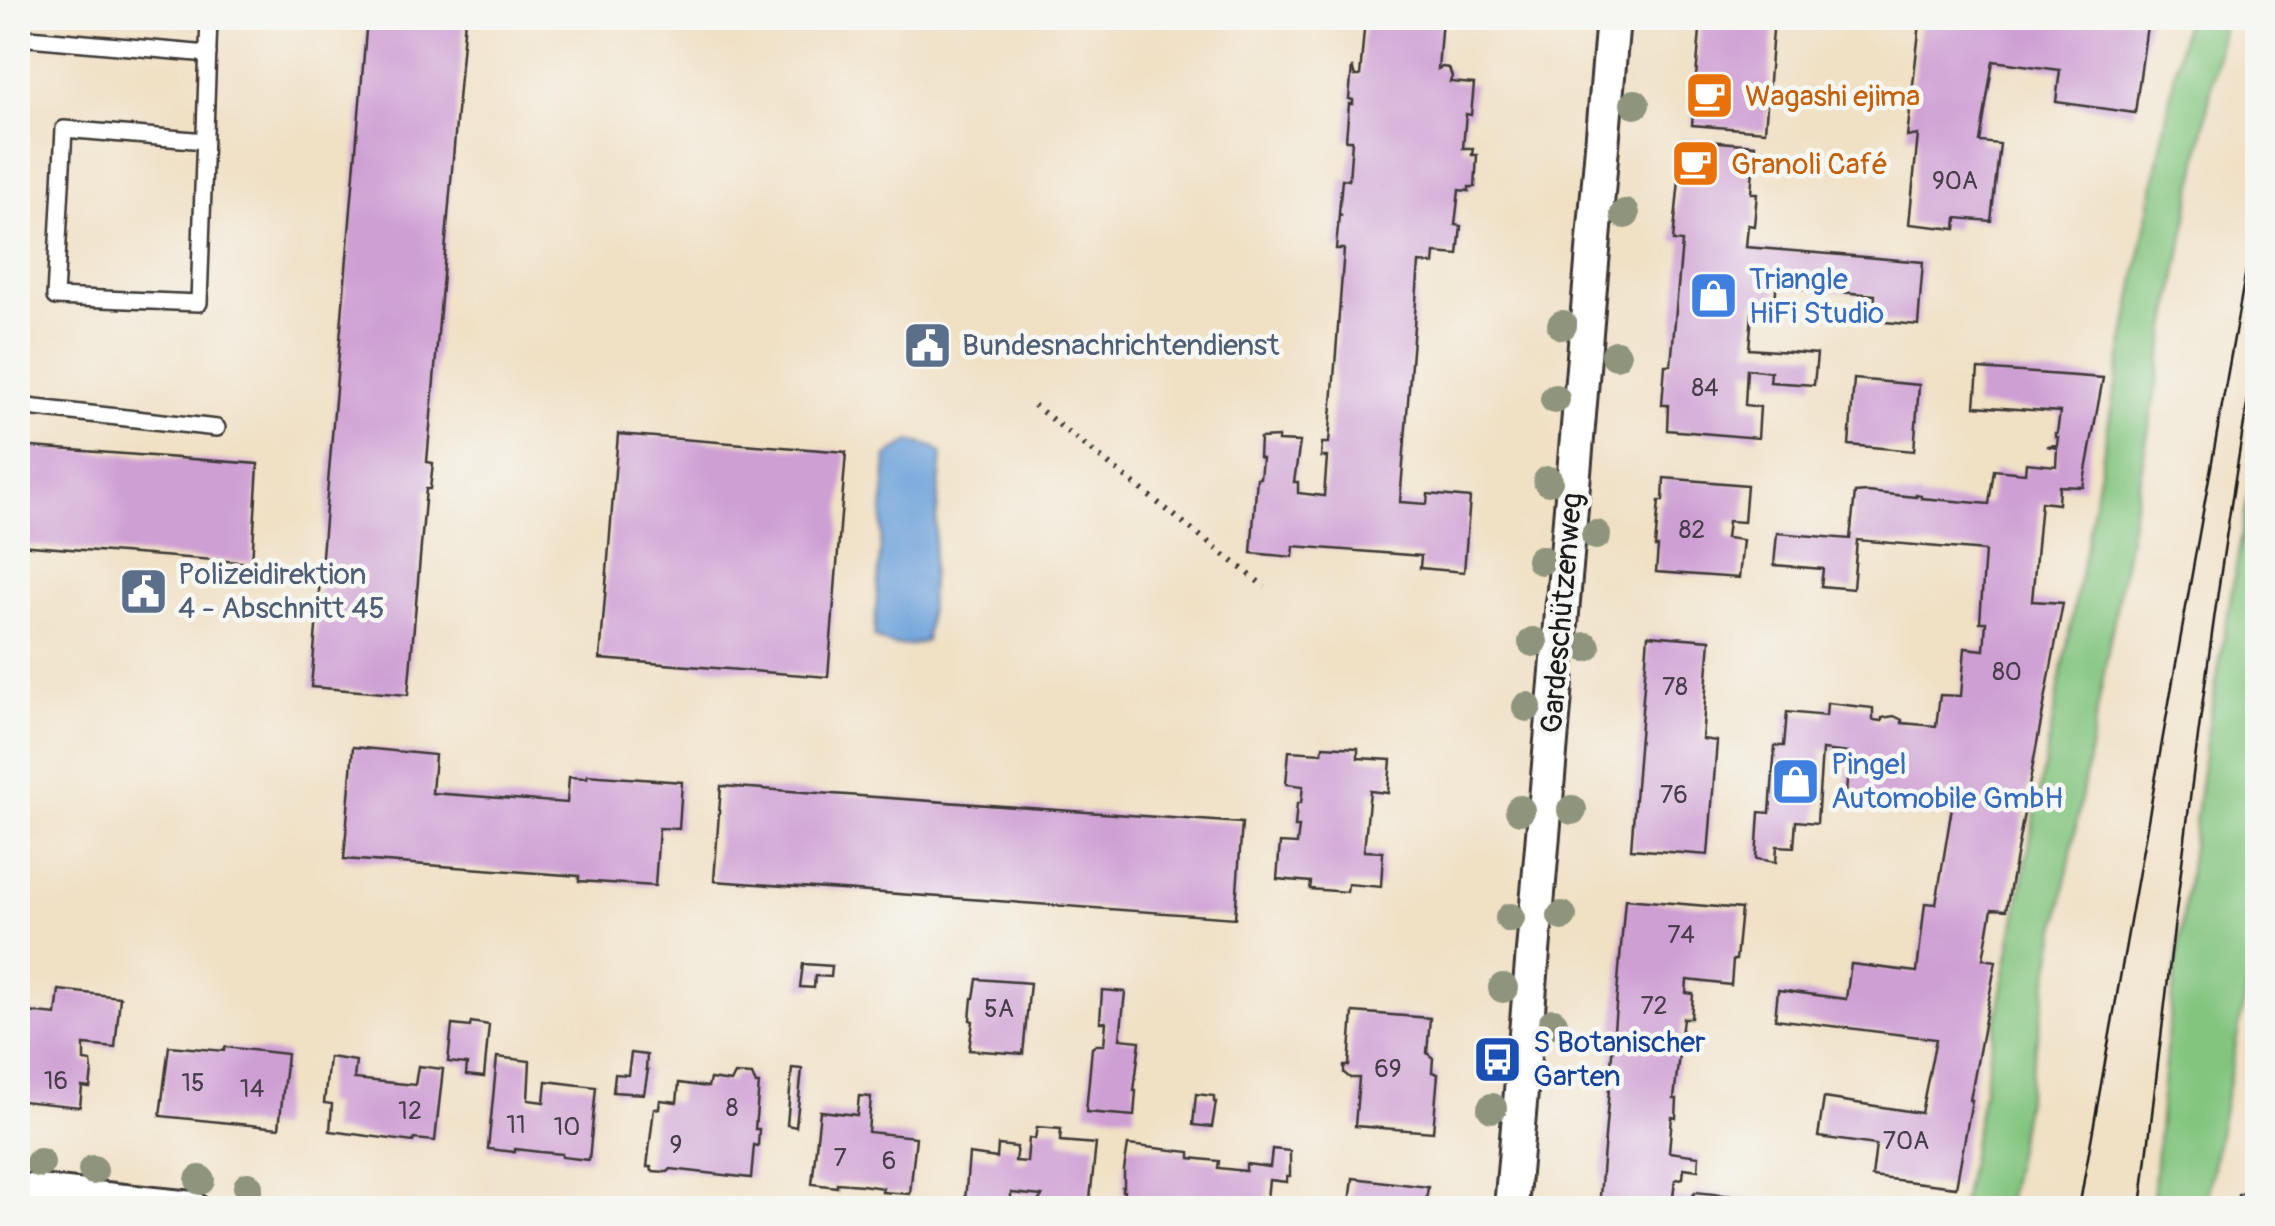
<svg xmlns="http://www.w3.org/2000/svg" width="2275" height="1226" font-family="Pangolin,sans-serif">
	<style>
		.green { fill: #83c57f; stroke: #50704e; stroke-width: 2.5 }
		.water { fill: #6ea2da; stroke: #455f7b; stroke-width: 2.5 }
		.building { fill: #ce9fd3 }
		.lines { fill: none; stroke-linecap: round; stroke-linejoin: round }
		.lane-casing { stroke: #3c3935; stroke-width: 20 }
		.street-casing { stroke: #3c3935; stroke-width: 38 }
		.path { stroke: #3c3935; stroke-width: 6; stroke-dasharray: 2.5 8; stroke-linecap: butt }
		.lane { stroke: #fff; stroke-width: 15 }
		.street { stroke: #fff; stroke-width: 32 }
		.tram { stroke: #1c1c1c; stroke-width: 2.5 }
		.tree { fill: #8f957b }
		.labels { text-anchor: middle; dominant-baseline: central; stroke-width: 9; stroke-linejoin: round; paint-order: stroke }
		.number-label { font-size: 25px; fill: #483d4a }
		.food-label { font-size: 30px; fill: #c56008; stroke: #f6f6f2; text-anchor: start }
		.shop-label { font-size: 30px; fill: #366cbe; stroke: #f6f6f2; text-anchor: start }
		.service-label { font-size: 30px; fill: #4e5e75; stroke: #f6f6f2; text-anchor: start }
		.street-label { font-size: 30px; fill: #1c1c1c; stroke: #f6f6f2 }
		.transit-label { font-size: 30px; fill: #164399; stroke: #f6f6f2; text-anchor: start }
	</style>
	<rect width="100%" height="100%" fill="#f6f6f2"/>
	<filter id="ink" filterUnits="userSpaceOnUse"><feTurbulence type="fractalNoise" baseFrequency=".01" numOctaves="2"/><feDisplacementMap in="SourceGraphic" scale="20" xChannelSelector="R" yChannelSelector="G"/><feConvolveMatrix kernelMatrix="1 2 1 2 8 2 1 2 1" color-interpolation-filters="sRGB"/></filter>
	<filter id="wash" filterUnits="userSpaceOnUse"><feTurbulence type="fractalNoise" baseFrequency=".0048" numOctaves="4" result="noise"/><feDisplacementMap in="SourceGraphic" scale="40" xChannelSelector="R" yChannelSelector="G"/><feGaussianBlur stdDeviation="2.25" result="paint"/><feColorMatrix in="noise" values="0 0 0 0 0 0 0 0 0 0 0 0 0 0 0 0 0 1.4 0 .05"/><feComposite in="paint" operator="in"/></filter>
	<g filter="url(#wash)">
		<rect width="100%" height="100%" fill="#f0e0c4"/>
		<g class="green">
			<polygon points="2185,18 2224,18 2006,1208 1961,1208"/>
			<polygon points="2257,445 2257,933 2205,1208 2152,1208 2168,1030 2205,747"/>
		</g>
		<path class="water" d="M 910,441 L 934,447 L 942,454 L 926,641 C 907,648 891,648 874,637 L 887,456 Z"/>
		<g id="blocks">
			<g class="building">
				<polygon points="367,18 465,18 427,462 433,463 430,489 426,489 408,695 311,687"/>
				<polygon points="1365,18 1442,18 1438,69 1442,67 1449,68 1452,77 1450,82 1474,84 1471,115 1466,114 1463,148 1473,148 1472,155 1477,155 1475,187 1469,187 1469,191 1459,190 1455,225 1461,226 1458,255 1435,253 1434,264 1419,263 1400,502 1427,504 1428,494 1470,498 1464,572 1420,568 1421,556 1294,546 1293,557 1251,553 1257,478 1260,478 1262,458 1259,457 1260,438 1278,437 1278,441 1300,442 1294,482 1298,482 1298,493 1324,496 1327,457 1321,457 1322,443 1329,443 1344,249 1336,249 1339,215 1342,216 1339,213 1342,179 1349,180 1352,140 1346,140 1349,104 1353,104 1353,100 1349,99 1352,67 1355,76 1360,76"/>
				<polygon points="1701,18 1774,18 1765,131 1692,125"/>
				<polygon points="1926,18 2148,18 2135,113 2056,102 2060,70 1993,61 1980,142 2000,144 1991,221 1957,218 1956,229 1909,224 1918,135 1907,137 1920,23"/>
				<polygon points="1683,139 1755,145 1751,193 1757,193 1754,226 1748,225 1746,247 1923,262 1918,325 1874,321 1875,295 1792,288 1792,278 1777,277 1775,303 1753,302 1749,349 1817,354 1814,385 1770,382 1771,372 1747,369 1745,405 1760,407 1758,438 1667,430 1668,405 1662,405 1665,365 1671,365 1682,242 1673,241"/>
				<polygon points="1978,369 2103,378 2083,487 2059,486 2058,504 2041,502 2032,601 2063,603 2006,910 1992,909 1983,959 1996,961 1970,1100 1972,1100 1956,1187 1872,1177 1876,1145 1818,1137 1824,1098 1921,1113 1936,1039 1775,1019 1778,990 1846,999 1851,964 1917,972 1925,903 1936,904 1954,795 1934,793 1933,800 1846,795 1849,753 1822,750 1817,823 1796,821 1794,847 1777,846 1776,862 1756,859 1759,812 1770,813 1775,746 1784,746 1787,712 1826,716 1827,703 1873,708 1873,720 1882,721 1882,718 1894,716 1902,720 1902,723 1936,726 1940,695 1961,696 1965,648 1984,650 1986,622 1980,622 1985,551 1857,540 1853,589 1821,586 1823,569 1774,565 1777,533 1850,539 1855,493 1867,492 1916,497 1916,495 1921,496 1921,498 1989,504 1994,470 2025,473 2026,463 2056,466 2057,448 2047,446 2057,445 2058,437 2055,437 2055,433 2057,433 2060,412 1975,406"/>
				<polygon points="1854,379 1919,385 1914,451 1849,445"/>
				<polygon points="618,434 846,452 828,677 600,659"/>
				<polygon points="18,446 258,464 252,563 18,545"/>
				<polygon points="1664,478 1747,485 1744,522 1728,521 1726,538 1743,540 1739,578 1656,572 1658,547 1655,547 1659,501 1663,501"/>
				<polygon points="1648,635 1710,640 1702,739 1717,741 1708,855 1631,849"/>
				<polygon points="1323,746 1358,748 1358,758 1391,760 1388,793 1370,791 1364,851 1383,852 1381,887 1348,884 1347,892 1310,889 1311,882 1277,879 1280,843 1297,844 1299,827 1295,827 1297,803 1301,803 1303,786 1286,784 1289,751 1322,753"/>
				<polygon points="353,747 435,755 432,793 567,803 569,777 587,778 587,775 682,782 679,829 659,828 655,886 579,881 579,876 344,859"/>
				<polygon points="721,786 1242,823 1235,918 714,881"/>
				<polygon points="1625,899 1741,909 1736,960 1733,960 1731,985 1687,980 1686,993 1693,994 1691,1018 1683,1018 1674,1099 1677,1099 1676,1118 1672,1117 1669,1152 1699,1156 1698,1170 1684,1168 1683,1178 1675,1180 1673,1197 1691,1199 1695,1192 1752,1198 1756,1208 1599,1208"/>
				<polygon points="803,964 832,966 831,977 815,976 814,988 800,987"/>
				<polygon points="977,979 1030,983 1023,1054 969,1050 973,1021 970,1020 972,998 974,998"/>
				<polygon points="59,990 120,997 115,1048 84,1045 84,1061 91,1062 92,1071 90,1088 82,1087 80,1107 21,1101 23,1075 18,1074 18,1011 56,1015"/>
				<polygon points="1102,990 1125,992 1120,1039 1140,1041 1134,1091 1136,1091 1134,1116 1086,1112 1092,1048 1096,1045 1104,1045 1106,1022 1100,1022"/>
				<polygon points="1353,1012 1430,1018 1427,1053 1433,1058 1432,1072 1438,1074 1433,1132 1355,1126 1359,1078 1350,1078 1344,1073 1344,1066 1349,1066"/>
				<polygon points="471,1022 489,1025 484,1077 466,1075 467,1064 448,1062 452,1025 470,1027"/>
				<polygon points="169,1046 224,1051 225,1047 287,1054 279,1128 160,1116"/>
				<polygon points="631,1053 647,1055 646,1070 648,1070 644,1094 613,1092 615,1074 628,1075"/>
				<polygon points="329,1057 356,1061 354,1079 384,1082 415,1085 418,1066 443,1069 435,1141 414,1139 413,1142 330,1131 332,1104 324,1103"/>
				<polygon points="497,1057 530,1061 528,1100 544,1102 546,1081 596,1087 589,1160 562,1157 562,1154 540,1152 515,1149 515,1152 488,1149"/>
				<polygon points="792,1068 802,1069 796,1127 787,1125"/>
				<polygon points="735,1074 752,1075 756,1084 759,1084 755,1129 759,1129 758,1146 754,1145 751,1178 671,1169 668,1172 652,1171 651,1167 647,1167 654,1108 659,1109 660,1100 677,1102 679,1083 708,1087 710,1079 731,1082"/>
				<polygon points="1196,1094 1214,1096 1214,1102 1216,1102 1212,1127 1193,1125"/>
				<polygon points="859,1096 871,1097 868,1132 916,1137 910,1194 882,1192 883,1188 862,1185 837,1183 837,1187 812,1184 820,1111 857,1115"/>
				<polygon points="1037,1127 1061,1129 1060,1141 1096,1144 1089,1208 1056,1208 1056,1206 1045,1208 1039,1200 1042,1196 1011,1193 1011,1205 965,1201 969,1154 997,1158 998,1145 1017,1147 1015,1161 1027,1162 1029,1138 1035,1139"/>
				<polygon points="1128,1145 1190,1152 1190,1158 1219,1161 1218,1168 1246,1171 1246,1164 1270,1167 1272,1149 1290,1151 1290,1176 1287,1176 1287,1182 1269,1180 1266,1208 1122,1208 1124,1191 1122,1191 1122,1187 1124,1187 1124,1170"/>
				<polygon points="1353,1178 1428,1187 1425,1208 1329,1208 1329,1201 1350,1203"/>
				<polygon points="2258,1184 2258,1208 2237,1208 2238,1195 2253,1190"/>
			</g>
		</g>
	</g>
	<g filter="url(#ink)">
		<use href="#blocks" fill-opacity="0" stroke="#3c3935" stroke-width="2.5"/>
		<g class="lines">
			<defs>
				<g id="lane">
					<polyline points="18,37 208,54"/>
					<polyline points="205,141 64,129 55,297 199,303 209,18"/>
					<polyline points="18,406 217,428"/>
				</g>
				<g id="street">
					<polyline points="18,1190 192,1208"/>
					<polyline points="1511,1208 1613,18"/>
				</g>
			</defs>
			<use href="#lane" class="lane-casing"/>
			<use href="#street" class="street-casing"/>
			<polyline class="path" points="1034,405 1265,587"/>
			<use href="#lane" class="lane"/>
			<use href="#street" class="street"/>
			<g class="tram">
				<polyline points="2079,1208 2258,203"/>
				<path d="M 2141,1208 C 2175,919 2207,629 2258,341"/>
			</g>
		</g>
		<g class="tree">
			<circle cx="1635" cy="104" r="15"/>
			<circle cx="1625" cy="214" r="15"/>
			<circle cx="1562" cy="325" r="15"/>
			<circle cx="1616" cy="355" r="15"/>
			<circle cx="1555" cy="399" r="15"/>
			<circle cx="1548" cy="481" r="15"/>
			<circle cx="1596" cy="535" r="15"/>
			<circle cx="1541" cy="560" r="15"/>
			<circle cx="1533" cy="642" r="15"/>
			<circle cx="1586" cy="647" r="15"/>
			<circle cx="1527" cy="707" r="15"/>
			<circle cx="1520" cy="810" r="15"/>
			<circle cx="1572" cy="810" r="15"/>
			<circle cx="1562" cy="916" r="15"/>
			<circle cx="1510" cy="918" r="15"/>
			<circle cx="1503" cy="988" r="15"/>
			<circle cx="1553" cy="1023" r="15"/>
			<circle cx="1492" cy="1108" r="15"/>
			<circle cx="40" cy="1163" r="15"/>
			<circle cx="93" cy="1170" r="15"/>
			<circle cx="200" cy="1180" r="15"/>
			<circle cx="248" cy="1187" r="15"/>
		</g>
	</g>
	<defs>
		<symbol id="cafe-square" viewBox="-11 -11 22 22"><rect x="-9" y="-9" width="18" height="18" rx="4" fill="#e8710a" stroke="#f6f6f2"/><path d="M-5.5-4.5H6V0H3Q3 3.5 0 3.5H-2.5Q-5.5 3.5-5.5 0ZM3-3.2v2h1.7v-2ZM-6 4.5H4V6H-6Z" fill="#fff"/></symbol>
		<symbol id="shop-square" viewBox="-11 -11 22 22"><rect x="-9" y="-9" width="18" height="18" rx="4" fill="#3f7fe0" stroke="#f6f6f2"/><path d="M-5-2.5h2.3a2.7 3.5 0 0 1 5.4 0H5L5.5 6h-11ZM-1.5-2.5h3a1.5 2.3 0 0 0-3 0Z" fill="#fff"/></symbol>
		<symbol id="civic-square" viewBox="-11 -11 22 22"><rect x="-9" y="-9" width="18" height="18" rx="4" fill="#5c6f8a" stroke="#f6f6f2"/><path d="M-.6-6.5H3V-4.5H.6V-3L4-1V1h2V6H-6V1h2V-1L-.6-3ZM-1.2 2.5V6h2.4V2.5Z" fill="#fff"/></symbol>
		<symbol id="bus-square" viewBox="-11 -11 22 22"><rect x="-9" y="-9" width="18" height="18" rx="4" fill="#1a4fb4" stroke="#f6f6f2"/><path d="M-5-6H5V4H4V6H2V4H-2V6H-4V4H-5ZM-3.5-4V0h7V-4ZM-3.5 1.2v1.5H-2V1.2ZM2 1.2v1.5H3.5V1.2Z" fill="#fff"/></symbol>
	</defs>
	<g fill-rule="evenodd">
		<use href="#cafe-square" x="1682" y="68" width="55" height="55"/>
		<use href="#cafe-square" x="1668" y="136" width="55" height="55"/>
		<use href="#shop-square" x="1686" y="268" width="55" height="55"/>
		<use href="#civic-square" x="900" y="318" width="55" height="55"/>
		<use href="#civic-square" x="116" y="564" width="55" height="55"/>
		<use href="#shop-square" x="1768" y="754" width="55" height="55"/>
		<use href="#bus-square" x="1470" y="1032" width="55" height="55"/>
	</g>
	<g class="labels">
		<g class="number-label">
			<text x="1955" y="181">90A</text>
			<text x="1705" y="388">84</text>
			<text x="1692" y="530">82</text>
			<text x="2007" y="672">80</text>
			<text x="1675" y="687">78</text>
			<text x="1674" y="795">76</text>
			<text x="1681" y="935">74</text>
			<text x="1654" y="1006">72</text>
			<text x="999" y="1009">5A</text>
			<text x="1388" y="1069">69</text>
			<text x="56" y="1081">16</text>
			<text x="193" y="1083">15</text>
			<text x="252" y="1089">14</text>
			<text x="732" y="1108">8</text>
			<text x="410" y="1111">12</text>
			<text x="516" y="1125">11</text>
			<text x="567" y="1127">10</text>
			<text x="1906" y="1141">70A</text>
			<text x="676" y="1145">9</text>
			<text x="840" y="1158">7</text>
			<text x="889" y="1161">6</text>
		</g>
		<g class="food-label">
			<text x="1745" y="96">Wagashi ejima</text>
			<text x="1731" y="164">Granoli Café</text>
		</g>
		<g class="shop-label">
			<text x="1749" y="279">Triangle<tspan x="1749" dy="34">HiFi Studio</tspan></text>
			<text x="1831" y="764">Pingel<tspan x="1831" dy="34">Automobile GmbH</tspan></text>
		</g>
		<g class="service-label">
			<text x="962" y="345">Bundesnachrichtendienst</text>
			<text x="178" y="574">Polizeidirektion<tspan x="178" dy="34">4 - Abschnitt 45</tspan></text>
		</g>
		<g class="street-label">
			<text transform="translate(1562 613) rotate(-85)">Gardeschützenweg</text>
		</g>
		<g class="transit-label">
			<text x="1533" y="1042">S Botanischer<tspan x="1533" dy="34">Garten</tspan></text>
		</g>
	</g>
	<rect width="2275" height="1226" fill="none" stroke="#f6f6f2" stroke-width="60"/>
</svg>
